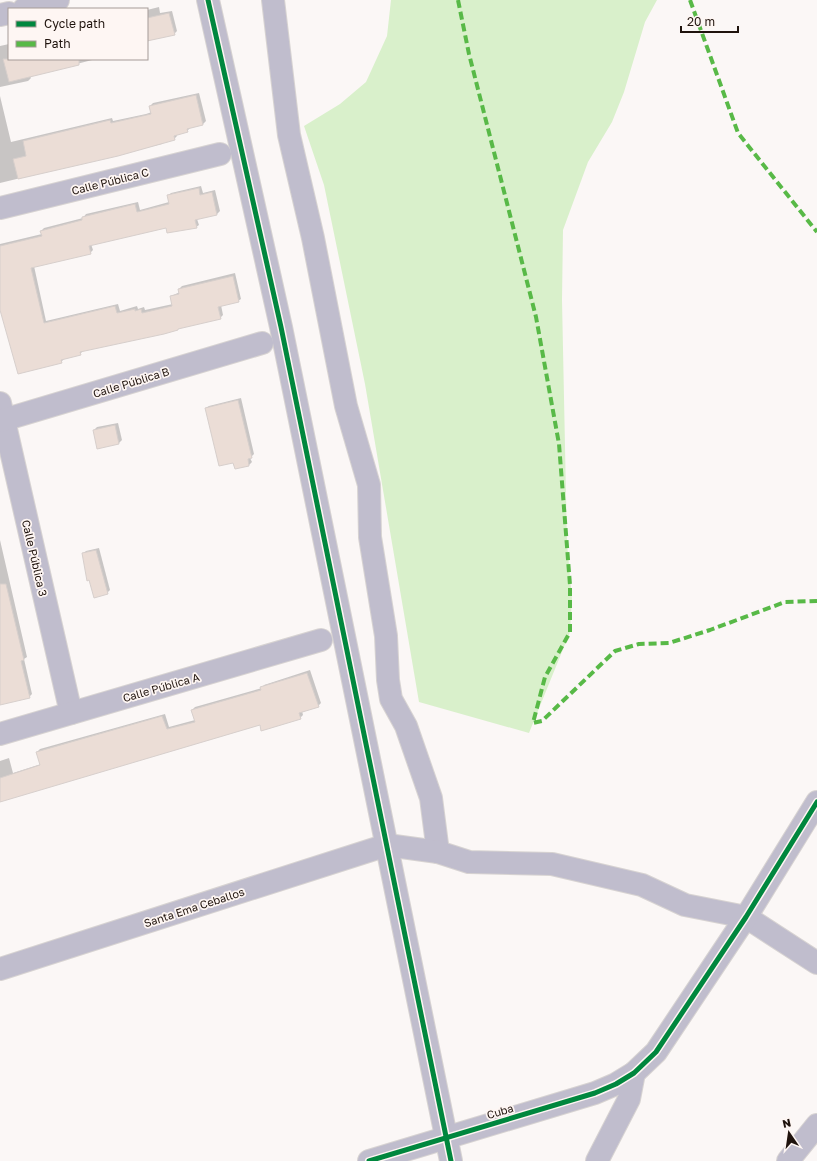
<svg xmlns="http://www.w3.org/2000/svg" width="817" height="1161" font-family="'Golos Text',sans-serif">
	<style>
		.green { fill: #d9f0cb }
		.shadow { fill: #0003 }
		.building { fill: #ebddd6; stroke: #d7cfcc }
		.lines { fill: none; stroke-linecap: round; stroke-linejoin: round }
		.minor-casing { stroke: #d7d3d2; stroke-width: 24 }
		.minor { stroke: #c0bdcd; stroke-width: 22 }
		.quiet { stroke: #58b947; stroke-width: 4; stroke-dasharray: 8 4; stroke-linecap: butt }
		.cycleway-casing { stroke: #fef6f3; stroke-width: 8 }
		.cycleway { stroke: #00873e; stroke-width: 5 }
		.labels { text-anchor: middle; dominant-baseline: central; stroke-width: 3.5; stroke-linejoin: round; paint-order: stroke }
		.street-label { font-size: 11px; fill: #1f130d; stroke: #fef6f3 }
	</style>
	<rect width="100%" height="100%" fill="#fbf7f6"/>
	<polygon class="green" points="391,0 657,0 645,22 624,92 612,122 588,162 563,230 562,300 567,543 572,599 570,632 529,733 419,702 365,384 324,185 304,126 340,104 366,82 387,36"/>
	<g class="shadow">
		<polygon points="159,7 160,13 172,11 177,31 174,34 147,41 147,10"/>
		<polygon points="9,44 9,59 96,59 30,76 31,78 28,81 0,87 0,46"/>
		<polygon points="199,93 206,121 203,124 190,128 187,131 176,134 177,136 174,139 165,141 162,144 0,183 0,96 11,142 112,118 113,121 146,114 152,112 150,106 153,103"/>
		<polygon points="201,186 203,193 215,190 220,211 217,214 197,219 199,225 196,227 167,227 91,244 93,250 90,253 34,266 46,321 118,304 120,311 137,306 138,309 144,307 145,310 173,304 171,296 180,292 179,289 182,286 235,273 241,299 238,301 221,305 223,315 220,318 84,350 80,354 64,359 61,362 0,303 0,244 42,234 41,231 44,228 83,218 86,214 138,202 140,210 169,202 168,196 171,193"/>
		<polygon points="241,398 254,454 250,458 252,462 249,465 206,408 209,406"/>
		<polygon points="118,423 122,440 119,443 98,448 94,430 97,427"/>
		<polygon points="0,540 27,657 24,659 32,694 29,697 0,703"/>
		<polygon points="99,548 110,590 107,593 83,554 86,551"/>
		<polygon points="310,670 321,703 318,706 302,711 303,715 300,718 261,724 0,801 0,761 9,758 13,773 41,764 37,752 40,749 165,714 169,727 195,720 192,710 195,707 262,688 264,685"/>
	</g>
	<g class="building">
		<polygon points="169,13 175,35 147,41 147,18"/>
		<polygon points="3,59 79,59 79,65 9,82"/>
		<polygon points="196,95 203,125 187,129 188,132 174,136 175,140 118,156 18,179 13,159 26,156 23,141 110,120 111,123 142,116 151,114 149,106"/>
		<polygon points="199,188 200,195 212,192 217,215 195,220 197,228 167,233 166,228 89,246 91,254 31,268 44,323 115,306 117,313 135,309 135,311 141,309 142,313 172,306 170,296 179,294 178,289 233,276 239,302 218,307 221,319 178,329 178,330 164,334 80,352 81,355 61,360 62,363 18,374 0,310 0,246 42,236 40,231 82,220 82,217 135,204 137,212 169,204 167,195"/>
		<polygon points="238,400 252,458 248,459 249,466 235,469 233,463 219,466 205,408"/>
		<polygon points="115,425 119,444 97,449 93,430"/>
		<polygon points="96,550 108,594 94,598 89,580 87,581 82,553"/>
		<polygon points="0,584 6,584 24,660 21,661 30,698 0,705"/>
		<polygon points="307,673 319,707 299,713 301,719 261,731 260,725 0,802 0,778 40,765 36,752 162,716 167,729 195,722 191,710 261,690 260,687"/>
	</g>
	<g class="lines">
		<defs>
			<g id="minor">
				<polyline points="208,0 281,327 451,1161"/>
				<polyline points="273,0 289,135 313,238 346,406 369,485 370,537 386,636 388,680 391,699 406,726 431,798 438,852"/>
				<polyline points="24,9 58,0"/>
				<polyline points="0,15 9,13"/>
				<polyline points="0,208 220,154"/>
				<polyline points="0,403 71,713"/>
				<polyline points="0,421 262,343"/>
				<polyline points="0,734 321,640"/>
				<polyline points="0,969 387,845 438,852 469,862 552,864 642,885 685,905 746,917 817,963"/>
				<polyline points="369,1161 595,1093 616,1084 634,1073 656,1052 746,917 817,802"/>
				<polyline points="597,1161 629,1099 634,1073"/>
				<polyline points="788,1161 817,1125"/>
			</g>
		</defs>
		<use href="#minor" class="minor-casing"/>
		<use href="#minor" class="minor"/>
		<g class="quiet">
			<polyline points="458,0 469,54 536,317 559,444 570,585 570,632 545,677 533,723 542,721 615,651 639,644 669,643 710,630 785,602 817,601"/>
			<polyline points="690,0 738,133 817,232"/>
		</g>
		<defs>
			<g id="cycleway">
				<polyline points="208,0 281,327 451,1161"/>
				<polyline points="369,1161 595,1093 616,1084 634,1073 656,1052 746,917 817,802"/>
			</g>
		</defs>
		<use href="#cycleway" class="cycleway-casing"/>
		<use href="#cycleway" class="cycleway"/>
	</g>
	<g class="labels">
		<g class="street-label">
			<text transform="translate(110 181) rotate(-14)">Calle Pública C</text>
			<text transform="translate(131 382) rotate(-17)">Calle Pública B</text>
			<text transform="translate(35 558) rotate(77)">Calle Pública 3</text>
			<text transform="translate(161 687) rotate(-16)">Calle Pública A</text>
			<text transform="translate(194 907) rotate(-18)">Santa Ema Ceballos</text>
			<text transform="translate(500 1111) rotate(-17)">Cuba</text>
		</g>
	</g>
	<rect x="8" y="8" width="140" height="52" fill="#fef6f3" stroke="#a59b97"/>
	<rect x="16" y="21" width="20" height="6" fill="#00873e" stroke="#a59b97"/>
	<text x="44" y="28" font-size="12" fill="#1f130d">Cycle path</text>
	<rect x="16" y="41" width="20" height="6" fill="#58b947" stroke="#a59b97"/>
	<text x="44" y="48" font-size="12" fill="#1f130d">Path</text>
	<g transform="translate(789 1133) rotate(347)" stroke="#fef6f3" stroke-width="3" paint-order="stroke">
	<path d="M0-3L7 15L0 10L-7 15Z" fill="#1f130d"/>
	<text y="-6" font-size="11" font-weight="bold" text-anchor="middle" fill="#1f130d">N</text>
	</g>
	<path d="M681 26v6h57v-6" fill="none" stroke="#1f130d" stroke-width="2"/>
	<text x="687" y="26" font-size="12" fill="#1f130d" stroke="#fef6f3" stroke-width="3" paint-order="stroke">20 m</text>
</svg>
